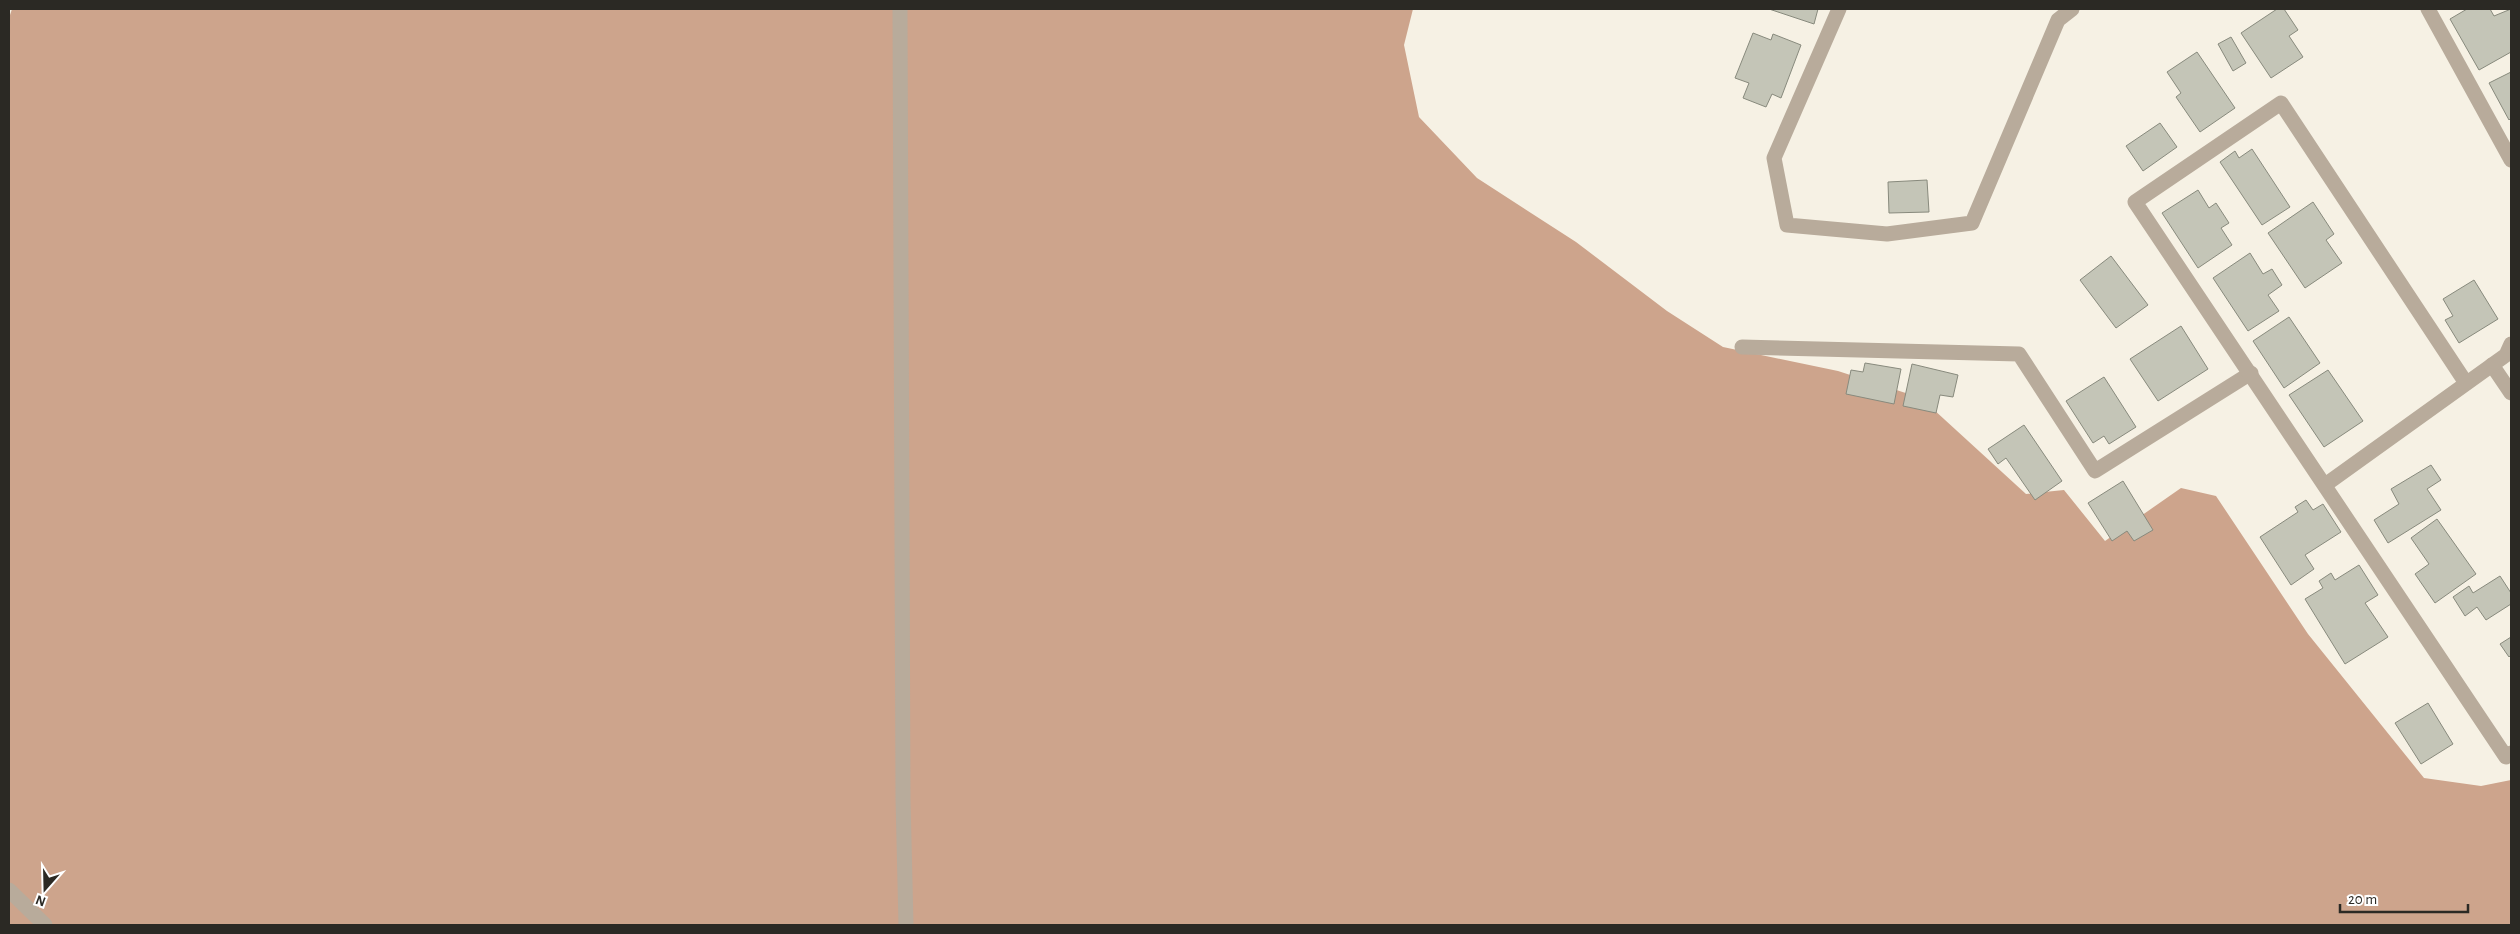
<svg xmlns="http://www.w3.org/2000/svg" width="2520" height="934" font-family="'Alegreya Sans',sans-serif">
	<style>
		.forest { fill: #cda48c }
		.building { fill: #c4c5b7; stroke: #888a7d }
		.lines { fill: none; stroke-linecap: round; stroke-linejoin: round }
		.service { stroke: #b8ab9b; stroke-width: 15 }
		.minor { stroke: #b8ab9b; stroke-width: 15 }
		.tertiary { stroke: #b8ab9b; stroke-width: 15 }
	</style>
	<rect width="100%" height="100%" fill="#f6f1e4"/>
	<polygon class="forest" points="12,9 1413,9 1404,45 1419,117 1477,178 1576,242 1667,311 1723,347 1838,371 1921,398 2026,494 2064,490 2105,541 2181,488 2216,496 2308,634 2424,778 2481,786 2511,780 2511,925 9,925 9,18"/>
	<g class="building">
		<polygon points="1769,9 1818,9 1814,24"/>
		<polygon points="2277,9 2284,9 2298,30 2289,36 2303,57 2271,78 2241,33"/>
		<polygon points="2467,9 2490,9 2494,16 2511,9 2511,52 2479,70 2450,19"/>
		<polygon points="1753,33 1771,40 1773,34 1801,45 1781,98 1772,94 1766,107 1743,98 1749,83 1735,78"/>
		<polygon points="2231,37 2246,63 2233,71 2218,44"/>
		<polygon points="2197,52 2235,108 2200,132 2176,97 2181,93 2167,72"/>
		<polygon points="2511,72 2511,118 2509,120 2489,83"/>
		<polygon points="2160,123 2177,147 2143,171 2126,146"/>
		<polygon points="2252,149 2290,207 2262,225 2220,162 2235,151 2239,158"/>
		<polygon points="1927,180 1929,212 1889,213 1888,182"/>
		<polygon points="2198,190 2209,208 2216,203 2229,223 2221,228 2232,245 2198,268 2162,213"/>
		<polygon points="2313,202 2334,234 2326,240 2342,263 2305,288 2268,233"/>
		<polygon points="2250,253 2263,274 2272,269 2282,285 2268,295 2279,311 2248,331 2213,278"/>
		<polygon points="2111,256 2148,305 2116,328 2080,280"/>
		<polygon points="2474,280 2498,319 2459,343 2445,320 2453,316 2443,299"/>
		<polygon points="2289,317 2320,363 2284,388 2253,341"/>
		<polygon points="2181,326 2208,369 2158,401 2130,359"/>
		<polygon points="1865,363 1901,369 1894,404 1846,394 1851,370 1863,372"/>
		<polygon points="1912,364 1958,375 1953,397 1940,395 1936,413 1903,406"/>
		<polygon points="2328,370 2363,421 2324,447 2289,395"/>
		<polygon points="2104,377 2136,427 2109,444 2104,436 2093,443 2066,401"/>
		<polygon points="2024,425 2062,481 2035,500 2006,458 1998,464 1988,449"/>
		<polygon points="2431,465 2441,480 2427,489 2441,510 2388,543 2374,520 2399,504 2391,489"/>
		<polygon points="2123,481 2153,530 2134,541 2127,531 2112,541 2088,503"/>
		<polygon points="2306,500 2313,510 2323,504 2341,532 2305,555 2314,569 2291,585 2260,537 2298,512 2295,507"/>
		<polygon points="2437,519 2476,574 2435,603 2415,574 2429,564 2411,538"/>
		<polygon points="2359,565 2378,595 2365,603 2388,637 2345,664 2305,599 2323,588 2319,581 2331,573 2335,580"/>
		<polygon points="2500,576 2511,593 2511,604 2486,620 2477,607 2465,616 2453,597 2469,586 2473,593"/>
		<polygon points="2511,637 2511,655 2509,657 2500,644"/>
		<polygon points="2428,703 2453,744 2421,764 2395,723"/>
	</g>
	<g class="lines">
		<polyline class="service" points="9,890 45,925"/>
		<g class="minor">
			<polyline points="1839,9 1774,158 1787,225 1887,234 1972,223 2058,20 2072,9"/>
			<polyline points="2428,9 2511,160"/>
			<polyline points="1742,347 2019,354 2095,471 2251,373"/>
			<polyline points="2492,365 2511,393"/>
			<polyline points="2466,383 2281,103 2135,202 2506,757 2511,753"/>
			<polyline points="2325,485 2506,355 2511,344"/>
		</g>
		<polyline class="tertiary" points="900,9 903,799 906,925"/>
	</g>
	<rect width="2520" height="934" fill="none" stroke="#2b2924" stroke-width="20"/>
	<g transform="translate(45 889) rotate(200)" stroke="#ffffff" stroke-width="4" paint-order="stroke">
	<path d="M0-4L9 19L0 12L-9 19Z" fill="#2b2924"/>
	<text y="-8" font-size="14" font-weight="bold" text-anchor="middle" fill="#2b2924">N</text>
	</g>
	<path d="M2340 904v8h128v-8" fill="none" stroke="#2b2924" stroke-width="2.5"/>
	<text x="2348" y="904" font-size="15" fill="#2b2924" stroke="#ffffff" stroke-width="4" paint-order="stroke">20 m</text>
</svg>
